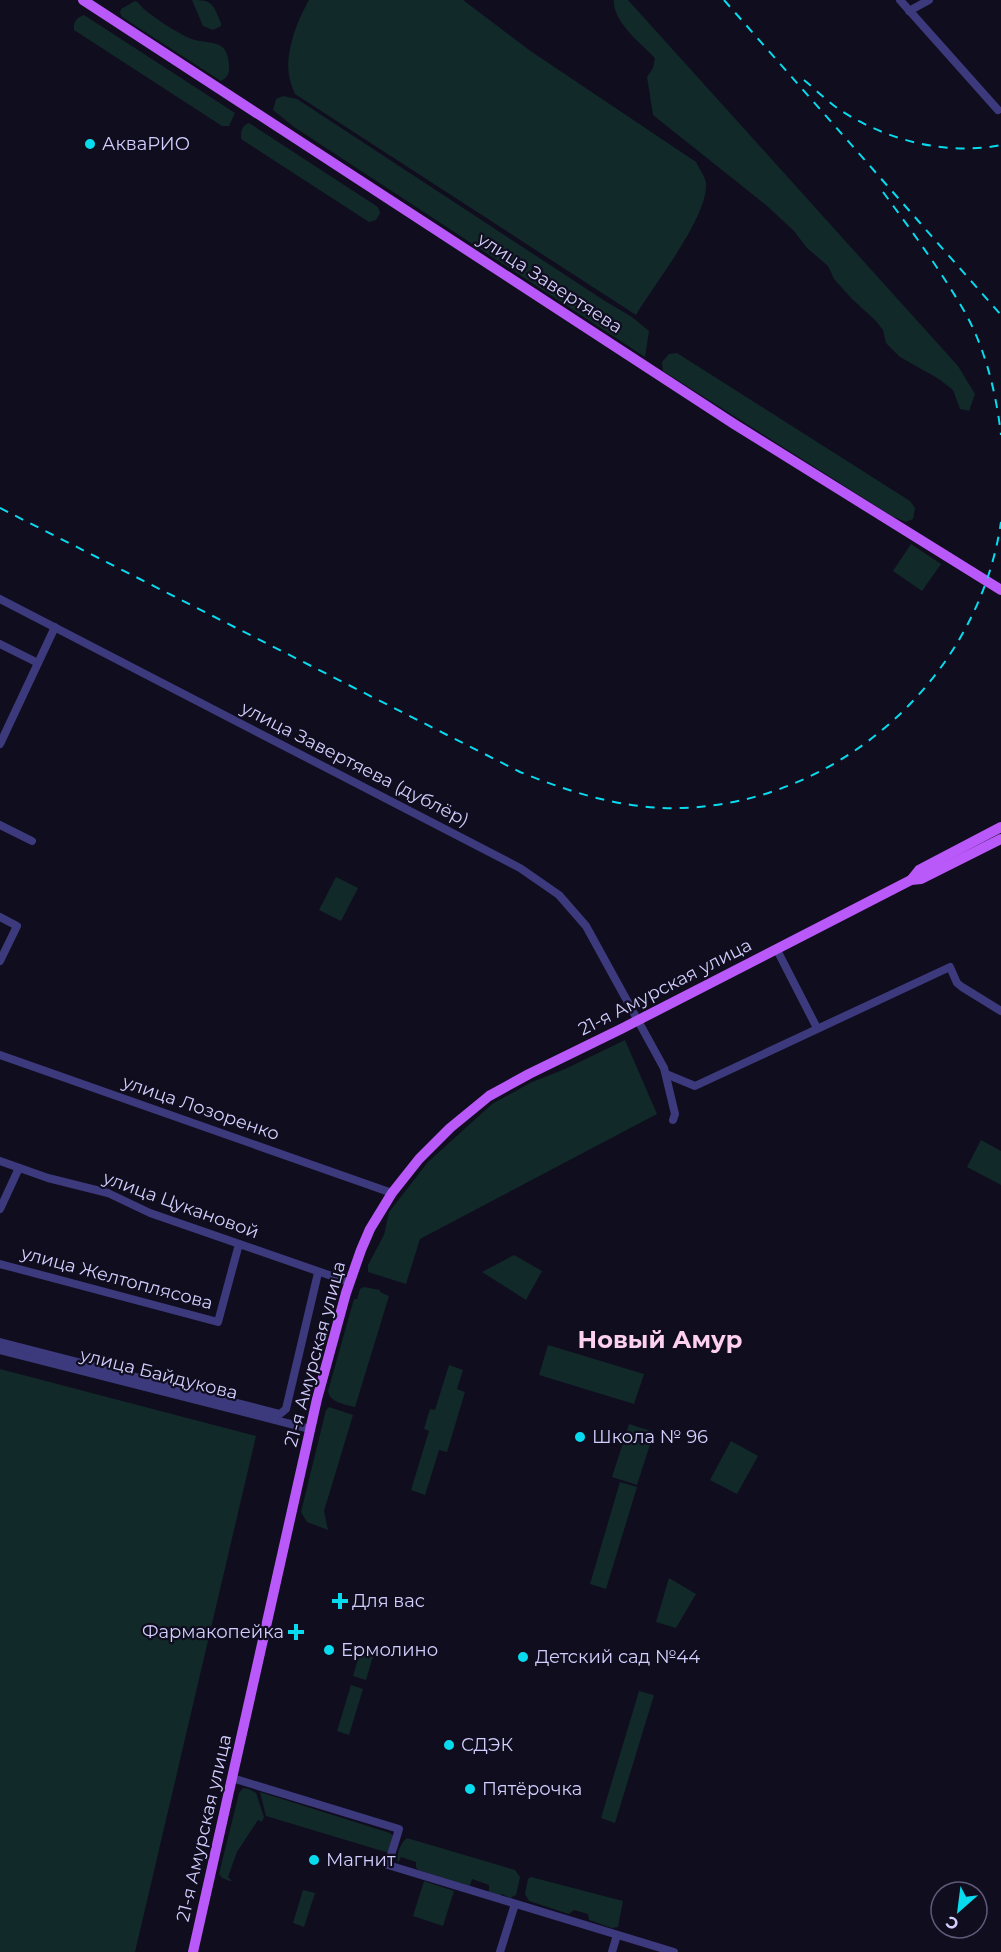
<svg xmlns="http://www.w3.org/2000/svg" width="1001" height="1952" font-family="Montserrat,sans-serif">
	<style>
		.green { fill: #112928 }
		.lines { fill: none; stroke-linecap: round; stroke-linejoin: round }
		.minor { stroke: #3c3a7d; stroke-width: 8 }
		.major { stroke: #ba59f9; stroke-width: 10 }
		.rail { stroke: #09dbee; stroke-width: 2; stroke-dasharray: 9 8; stroke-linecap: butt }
		.poi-dot { fill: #09dbee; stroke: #100d1f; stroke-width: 2 }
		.labels { text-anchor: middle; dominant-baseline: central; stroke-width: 4.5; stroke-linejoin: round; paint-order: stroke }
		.poi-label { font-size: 18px; fill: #d2cefd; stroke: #100d1f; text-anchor: start }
		.street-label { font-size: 18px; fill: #d2cefd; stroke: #100d1f }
		.district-label { font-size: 24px; font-weight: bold; fill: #fdd0ed; stroke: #100d1f }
	</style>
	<rect width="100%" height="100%" fill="#100d1f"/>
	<g class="green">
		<path d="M 192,0 C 214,0 213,5 221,23 L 221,26 L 213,30 L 203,26 Z"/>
		<path d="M 309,0 L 463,0 L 529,50 L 696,162 C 699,168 705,177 706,183 C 708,218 654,284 636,315 L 295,94 C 293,89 290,82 289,76 C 285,52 297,21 309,0 Z"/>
		<path d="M 614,0 L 628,0 L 958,366 L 975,394 L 969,411 L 960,409 L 953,390 L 939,379 L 900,357 L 886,343 L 883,330 L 876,321 L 852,299 L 834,279 L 828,266 L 807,248 L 794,231 L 766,205 L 653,115 L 647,77 L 653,68 L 655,58 C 641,44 612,21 614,0 Z"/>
		<path d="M 135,1 C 140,3 141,7 145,10 C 156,19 176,32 189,38 C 208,46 228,36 229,66 C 230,73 227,78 221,81 L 122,17 L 120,13 L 121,9 Z"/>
		<path d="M 84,15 L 235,113 L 229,126 L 222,126 L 74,30 C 73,22 76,18 84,15 Z"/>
		<polygon points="283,96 297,99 605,301 632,317 649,331 645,357 294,127 273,110 276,99"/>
		<path d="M 249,123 L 378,207 L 380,213 L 376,220 L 369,222 L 241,139 C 241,131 241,126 249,123 Z"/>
		<polygon points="677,353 910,501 915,508 913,519 906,522 892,516 663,371 662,362 669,354"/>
		<polygon points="911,544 941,564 922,591 893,571"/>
		<polygon points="336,877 358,888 341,921 319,910"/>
		<polygon points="625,1040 657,1114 420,1239 406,1284 368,1272 368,1265 384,1235 389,1212 428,1162 492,1104 532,1082 565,1069"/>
		<polygon points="981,1140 1001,1151 1001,1185 967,1167"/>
		<polygon points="514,1255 542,1271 526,1300 482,1272"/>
		<path d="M 364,1287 L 380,1290 L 380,1292 L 389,1296 L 355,1407 C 345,1404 330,1403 328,1391 L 354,1299 L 357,1299 L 360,1289 Z"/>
		<polygon points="548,1345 644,1374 634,1404 539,1375"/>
		<polygon points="449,1365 463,1370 457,1389 465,1392 447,1452 439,1450 425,1495 411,1490 429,1431 424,1429 430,1409 435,1410"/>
		<polygon points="0,1369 256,1436 135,1952 0,1952"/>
		<polygon points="329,1407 353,1415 324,1511 328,1530 307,1522 301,1512 326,1410"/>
		<polygon points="629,1424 654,1432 637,1485 612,1477"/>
		<polygon points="731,1441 758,1456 737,1494 710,1480"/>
		<polygon points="620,1482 637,1487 606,1589 590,1584"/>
		<polygon points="669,1578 696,1594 676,1628 656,1622"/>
		<polygon points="361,1649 374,1653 366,1680 353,1676"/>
		<polygon points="351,1685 363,1689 349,1735 337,1731"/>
		<polygon points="639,1691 654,1695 615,1823 601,1818"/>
		<polygon points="243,1788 249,1789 256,1793 264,1817 262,1822 258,1820 237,1852 228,1877 232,1881 230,1881 222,1878 219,1874 239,1793"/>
		<polygon points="260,1792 390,1833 393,1836 389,1853 266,1816"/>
		<path d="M 407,1838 L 515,1870 L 520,1877 L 516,1895 L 510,1898 L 502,1894 L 500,1896 L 489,1892 L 489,1885 L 472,1879 L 470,1886 L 418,1870 L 416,1867 L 416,1862 L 401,1857 L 398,1863 C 395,1856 401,1842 407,1838 Z"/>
		<polygon points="531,1877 623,1901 618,1927 612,1928 589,1920 588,1914 574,1910 569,1914 529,1901 525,1894 528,1879"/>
		<polygon points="424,1881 454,1891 443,1926 413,1916"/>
		<polygon points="303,1890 315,1893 304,1927 293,1923"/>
	</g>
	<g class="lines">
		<g class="minor">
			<polyline points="900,0 998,110"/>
			<polyline points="909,11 929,0"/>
			<polyline points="0,599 520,868 559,895 586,926 664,1068 675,1114 673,1120"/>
			<polyline points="0,644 38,663"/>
			<polyline points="0,744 55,627"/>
			<polyline points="0,825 32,841"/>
			<polyline points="0,917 17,926 0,961"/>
			<polyline points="777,950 817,1028"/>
			<polyline points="0,1055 392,1193"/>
			<polyline points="666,1074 695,1086 950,967 957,983 962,987 1001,1011"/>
			<polyline points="0,1161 48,1178 108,1193 150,1213 349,1282"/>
			<polyline points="0,1209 19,1168"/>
			<polyline points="0,1264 218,1322 239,1244"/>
			<polyline points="0,1342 280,1414 286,1409 318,1273"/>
			<polyline points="0,1350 310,1429"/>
			<polyline points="232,1778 399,1829 388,1865 674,1952"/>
			<polyline points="500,1952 515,1904"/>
			<polyline points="612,1952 617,1935"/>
		</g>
		<g class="major">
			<polyline points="83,0 734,424 1001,590"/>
			<polyline points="911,880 919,870 1001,827"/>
			<polyline points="193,1952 317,1399 346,1293 361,1250 370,1229 392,1193 419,1159 450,1128 489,1096 529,1074 621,1029 911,880 921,879 1001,839"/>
		</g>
		<g class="rail">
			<polyline points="724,0 1001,315"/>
			<path d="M 804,80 C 816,90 827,101 840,110 C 886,140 946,156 1001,145"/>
			<path d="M 883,192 C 911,230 939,268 963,309 C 985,347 996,392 1001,435"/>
			<path d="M 0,508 L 520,772 C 572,793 625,810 683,808 C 840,802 978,678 1001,522"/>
		</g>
	</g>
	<g class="poi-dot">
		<circle cx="90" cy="144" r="6"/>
		<circle cx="580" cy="1437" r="6"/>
		<path d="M337 1592h6v6h6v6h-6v6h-6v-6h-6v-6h6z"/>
		<path d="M293 1623h6v6h6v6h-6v6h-6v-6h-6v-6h6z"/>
		<circle cx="329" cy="1650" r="6"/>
		<circle cx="523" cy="1657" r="6"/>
		<circle cx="449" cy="1745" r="6"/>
		<circle cx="470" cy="1789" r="6"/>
		<circle cx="314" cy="1860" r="6"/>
	</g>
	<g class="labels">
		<g class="poi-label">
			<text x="102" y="144">АкваРИО</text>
			<text x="592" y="1437">Школа № 96</text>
			<text x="352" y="1601">Для вас</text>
			<text x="284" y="1632" text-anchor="end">Фармакопейка</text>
			<text x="341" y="1650">Ермолино</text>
			<text x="535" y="1657">Детский сад №44</text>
			<text x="461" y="1745">СДЭК</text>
			<text x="482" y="1789">Пятёрочка</text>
			<text x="326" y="1860">Магнит</text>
		</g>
		<g class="street-label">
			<text transform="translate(550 283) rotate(33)">улица Завертяева</text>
			<text transform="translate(355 764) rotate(27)">улица Завертяева (дублёр)</text>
			<text transform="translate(665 987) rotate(-27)">21-я Амурская улица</text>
			<text transform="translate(201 1108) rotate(19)">улица Лозоренко</text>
			<text transform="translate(181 1205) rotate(20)">улица Цукановой</text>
			<text transform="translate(117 1278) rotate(15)">улица Желтоплясова</text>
			<text transform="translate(315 1354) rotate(-75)">21-я Амурская улица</text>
			<text transform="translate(159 1374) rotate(14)">улица Байдукова</text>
			<text transform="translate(204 1828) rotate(-77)">21-я Амурская улица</text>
		</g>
		<g class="district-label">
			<text x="660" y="1339">Новый Амур</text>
		</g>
	</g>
	<g transform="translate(959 1910) rotate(208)"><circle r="28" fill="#100d1f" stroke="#5e5a78" stroke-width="1.5"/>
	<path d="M0-4.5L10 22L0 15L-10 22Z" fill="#09dbee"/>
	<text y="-9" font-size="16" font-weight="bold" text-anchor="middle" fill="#d2cefd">С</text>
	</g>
</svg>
